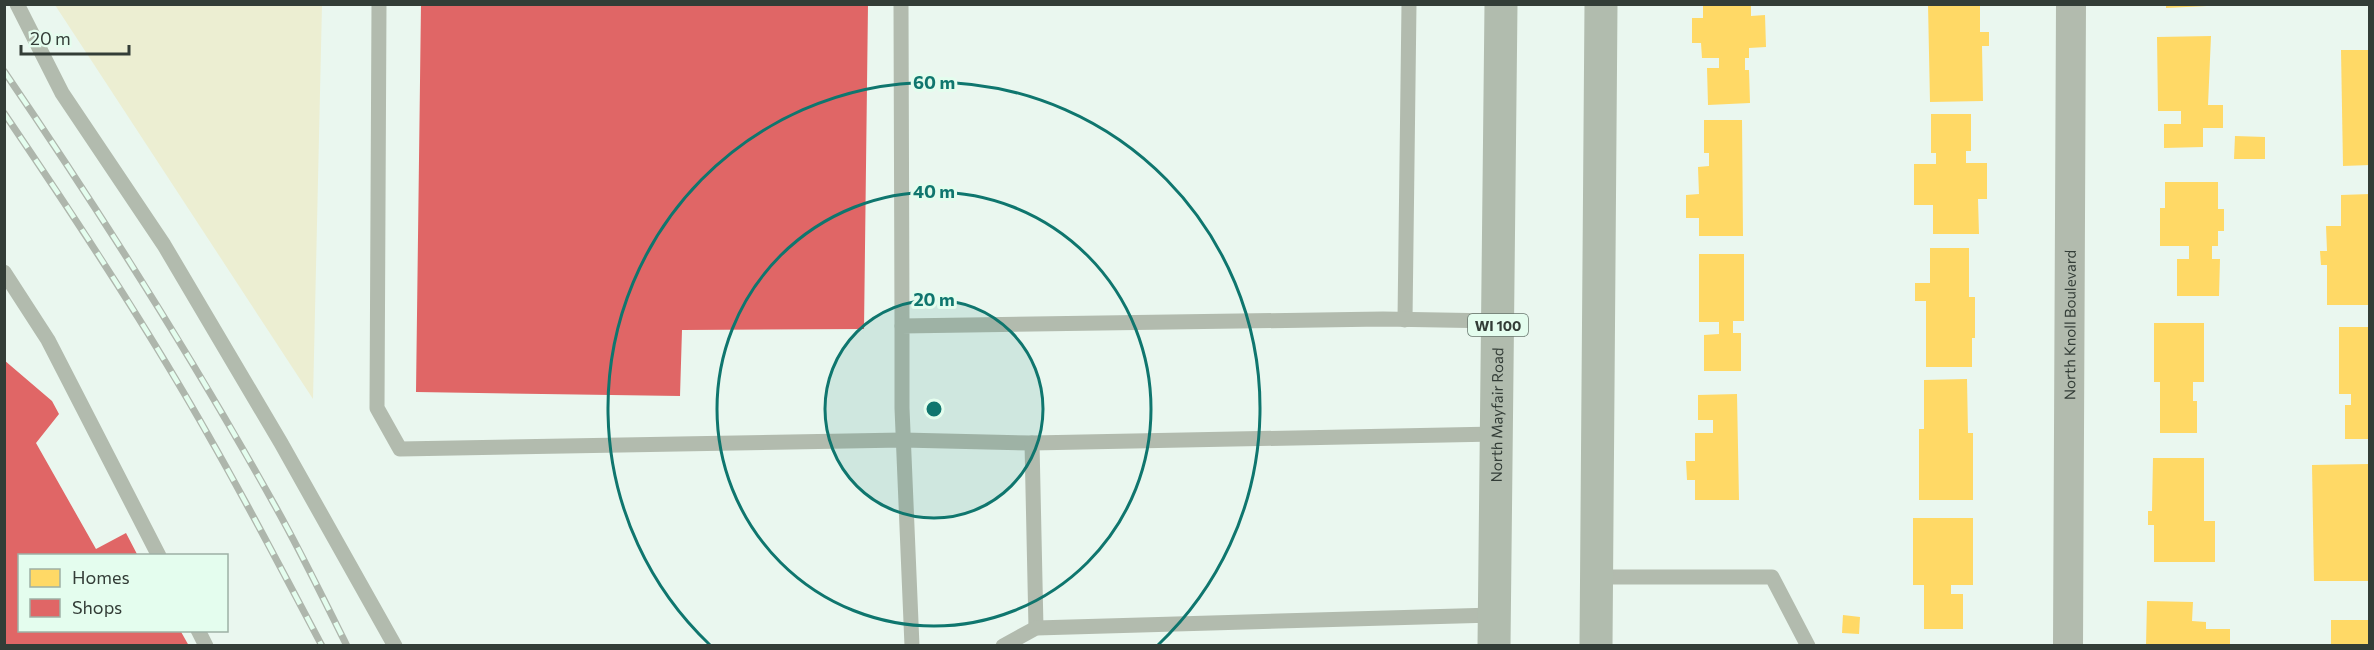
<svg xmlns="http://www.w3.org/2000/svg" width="2374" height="650" font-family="Commissioner,sans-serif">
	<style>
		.green { fill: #eceed2 }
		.homes { fill: #ffd966 }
		.shops { fill: #e06666 }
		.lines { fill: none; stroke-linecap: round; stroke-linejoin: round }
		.lane { stroke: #b2bbae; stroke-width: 15 }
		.street { stroke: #b2bbae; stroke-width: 30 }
		.primary { stroke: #b1bcae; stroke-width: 33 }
		.rail-casing { stroke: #aeb6ac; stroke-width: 7 }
		.rail { stroke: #e4fdee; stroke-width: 4.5; stroke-dasharray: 14; stroke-linecap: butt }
		.ring { fill: none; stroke: #0f766e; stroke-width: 3 }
		.labels { text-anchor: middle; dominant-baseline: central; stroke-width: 6; stroke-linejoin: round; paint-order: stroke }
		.shield { fill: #e4fdee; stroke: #68776e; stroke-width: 1.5 }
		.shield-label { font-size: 14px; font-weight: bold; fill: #333d37 }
		.street-label { font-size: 15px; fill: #333d37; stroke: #e4fdee }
		.centre { fill: #0f766e; stroke: #e4fdee; stroke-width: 3 }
		.ring-label { font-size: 18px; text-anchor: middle; font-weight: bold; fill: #0f766e; stroke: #e4fdee; stroke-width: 6; stroke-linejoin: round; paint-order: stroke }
	</style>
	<rect width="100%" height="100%" fill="#eaf7ef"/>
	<polygon class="green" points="55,5 322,5 313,399"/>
	<g class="homes">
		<polygon points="1703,4 1751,4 1751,16 1765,15 1766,47 1749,48 1749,58 1745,58 1745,70 1749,70 1750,103 1708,105 1707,68 1719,68 1719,58 1702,58 1701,43 1692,43 1692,18 1703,18"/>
		<polygon points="1928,4 1980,4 1980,32 1989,32 1989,46 1982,46 1983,101 1930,102"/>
		<polygon points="2166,4 2207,4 2207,6 2166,8"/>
		<polygon points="2211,36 2208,105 2223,105 2223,128 2203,128 2203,147 2164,148 2164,124 2181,124 2181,111 2158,111 2157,37"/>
		<polygon points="2341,50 2370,50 2370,165 2343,166"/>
		<polygon points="1931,114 1971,114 1971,151 1966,151 1966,163 1987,163 1987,199 1978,199 1979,234 1933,234 1933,205 1914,205 1914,164 1936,164 1936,153 1931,153"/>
		<polygon points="1704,120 1742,120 1743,236 1699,236 1699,218 1686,218 1686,195 1699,194 1698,167 1709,166 1709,153 1704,153"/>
		<polygon points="2235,136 2265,137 2265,159 2234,159"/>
		<polygon points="2165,182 2218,182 2218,209 2224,209 2224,231 2218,231 2218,246 2212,246 2212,259 2220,259 2219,296 2177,296 2177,259 2189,259 2189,246 2160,246 2160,208 2165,208"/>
		<polygon points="2370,194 2370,305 2327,305 2327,265 2321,265 2320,251 2327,251 2326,226 2341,226 2341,195"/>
		<polygon points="1930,248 1969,248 1969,297 1975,297 1975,338 1972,338 1972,367 1926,367 1926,301 1915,301 1915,283 1930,283"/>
		<polygon points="1699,254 1744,254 1744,321 1733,321 1733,333 1741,333 1741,371 1704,371 1704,335 1719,334 1719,322 1699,322"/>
		<polygon points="2154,323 2204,323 2204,382 2193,382 2193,401 2197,401 2197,433 2160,433 2160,382 2154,382"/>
		<polygon points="2339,327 2370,327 2370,439 2345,439 2345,405 2351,405 2351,394 2339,394"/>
		<polygon points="1967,379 1968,433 1973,433 1973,500 1919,500 1919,429 1924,429 1924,380"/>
		<polygon points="1737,394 1739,500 1695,500 1695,480 1687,480 1686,461 1695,461 1695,433 1713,433 1713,420 1698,420 1698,395"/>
		<polygon points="2153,458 2204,458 2204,521 2215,521 2215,562 2154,562 2154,525 2148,525 2148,511 2152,511"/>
		<polygon points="2369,464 2370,581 2314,581 2312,465"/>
		<polygon points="1913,518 1973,518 1973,585 1951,585 1951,594 1963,594 1963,629 1924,629 1924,585 1913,585"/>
		<polygon points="2147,601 2193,602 2192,621 2206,622 2206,629 2230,629 2230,646 2146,646"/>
		<polygon points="1843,615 1860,617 1859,634 1842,633"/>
		<rect x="2331" y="620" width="39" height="26"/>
	</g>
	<g class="shops">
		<polygon points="421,4 868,4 864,329 682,330 680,396 416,392"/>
		<polygon points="4,360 52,401 59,414 36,443 96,549 126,533 138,556 20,556 20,630 180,630 189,646 4,646"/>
	</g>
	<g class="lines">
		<g class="lane">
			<polyline points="17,4 62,93 164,245 281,443 395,646"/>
			<polyline points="379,4 377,408 400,449 903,440 1032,443 1496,434"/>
			<polyline points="901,4 902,326"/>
			<polyline points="4,272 48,340 159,556"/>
			<polyline points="1405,320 1409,4"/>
			<polyline points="1032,443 1036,628"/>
			<polyline points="1596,577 1772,577 1808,646"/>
			<polyline points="198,630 206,646"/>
			<polyline points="912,646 902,408 902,326 1383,319 1498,321"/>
			<polyline points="1003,646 1036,628 1494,615"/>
		</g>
		<path class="street" id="s1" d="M 2068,646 L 2071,4"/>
		<g class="primary">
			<path id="s2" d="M 1494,646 L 1501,4"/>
			<polyline points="1596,646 1601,4"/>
		</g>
		<defs>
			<g id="rail">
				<path d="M 4,71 C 100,212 191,355 274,504 C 300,550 323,598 347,646"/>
				<path d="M 4,113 C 63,200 121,287 175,378 C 227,465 274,555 322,646"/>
			</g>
		</defs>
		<use href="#rail" class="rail-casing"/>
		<use href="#rail" class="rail"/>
	</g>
	<circle cx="934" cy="409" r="109" fill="#0f766e" fill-opacity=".12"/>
	<g class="ring">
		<circle cx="934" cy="409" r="109"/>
		<circle cx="934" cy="409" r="217"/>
		<path d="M710 645A326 326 0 1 1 1158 645"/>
	</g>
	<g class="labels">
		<rect class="shield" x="1468" y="314" width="60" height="22" rx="4.5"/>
		<g class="shield-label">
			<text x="1498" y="325">WI 100</text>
		</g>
		<g class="street-label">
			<text stroke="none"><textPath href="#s1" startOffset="321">North Knoll Boulevard</textPath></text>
			<text stroke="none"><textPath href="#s2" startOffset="231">North Mayfair Road</textPath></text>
		</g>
	</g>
	<circle cx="934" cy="409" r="9" class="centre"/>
	<g class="ring-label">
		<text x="934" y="89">60 m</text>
		<text x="934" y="198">40 m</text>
		<text x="934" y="306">20 m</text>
	</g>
	<rect width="2374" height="650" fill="none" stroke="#333d37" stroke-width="12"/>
	<rect x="18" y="554" width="210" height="78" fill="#e4fdee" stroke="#9db0a5" stroke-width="1.5"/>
	<rect x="30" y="569" width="30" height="18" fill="#ffd966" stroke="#9db0a5" stroke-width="1.5"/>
	<text x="72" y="584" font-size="18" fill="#333d37">Homes</text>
	<rect x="30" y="599" width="30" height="18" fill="#e06666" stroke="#9db0a5" stroke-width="1.5"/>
	<text x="72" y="614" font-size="18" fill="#333d37">Shops</text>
	<path d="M21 45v9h108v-9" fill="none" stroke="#333d37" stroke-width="3"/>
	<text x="30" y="45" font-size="18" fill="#333d37" stroke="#e4fdee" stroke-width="4.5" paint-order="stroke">20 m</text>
</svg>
